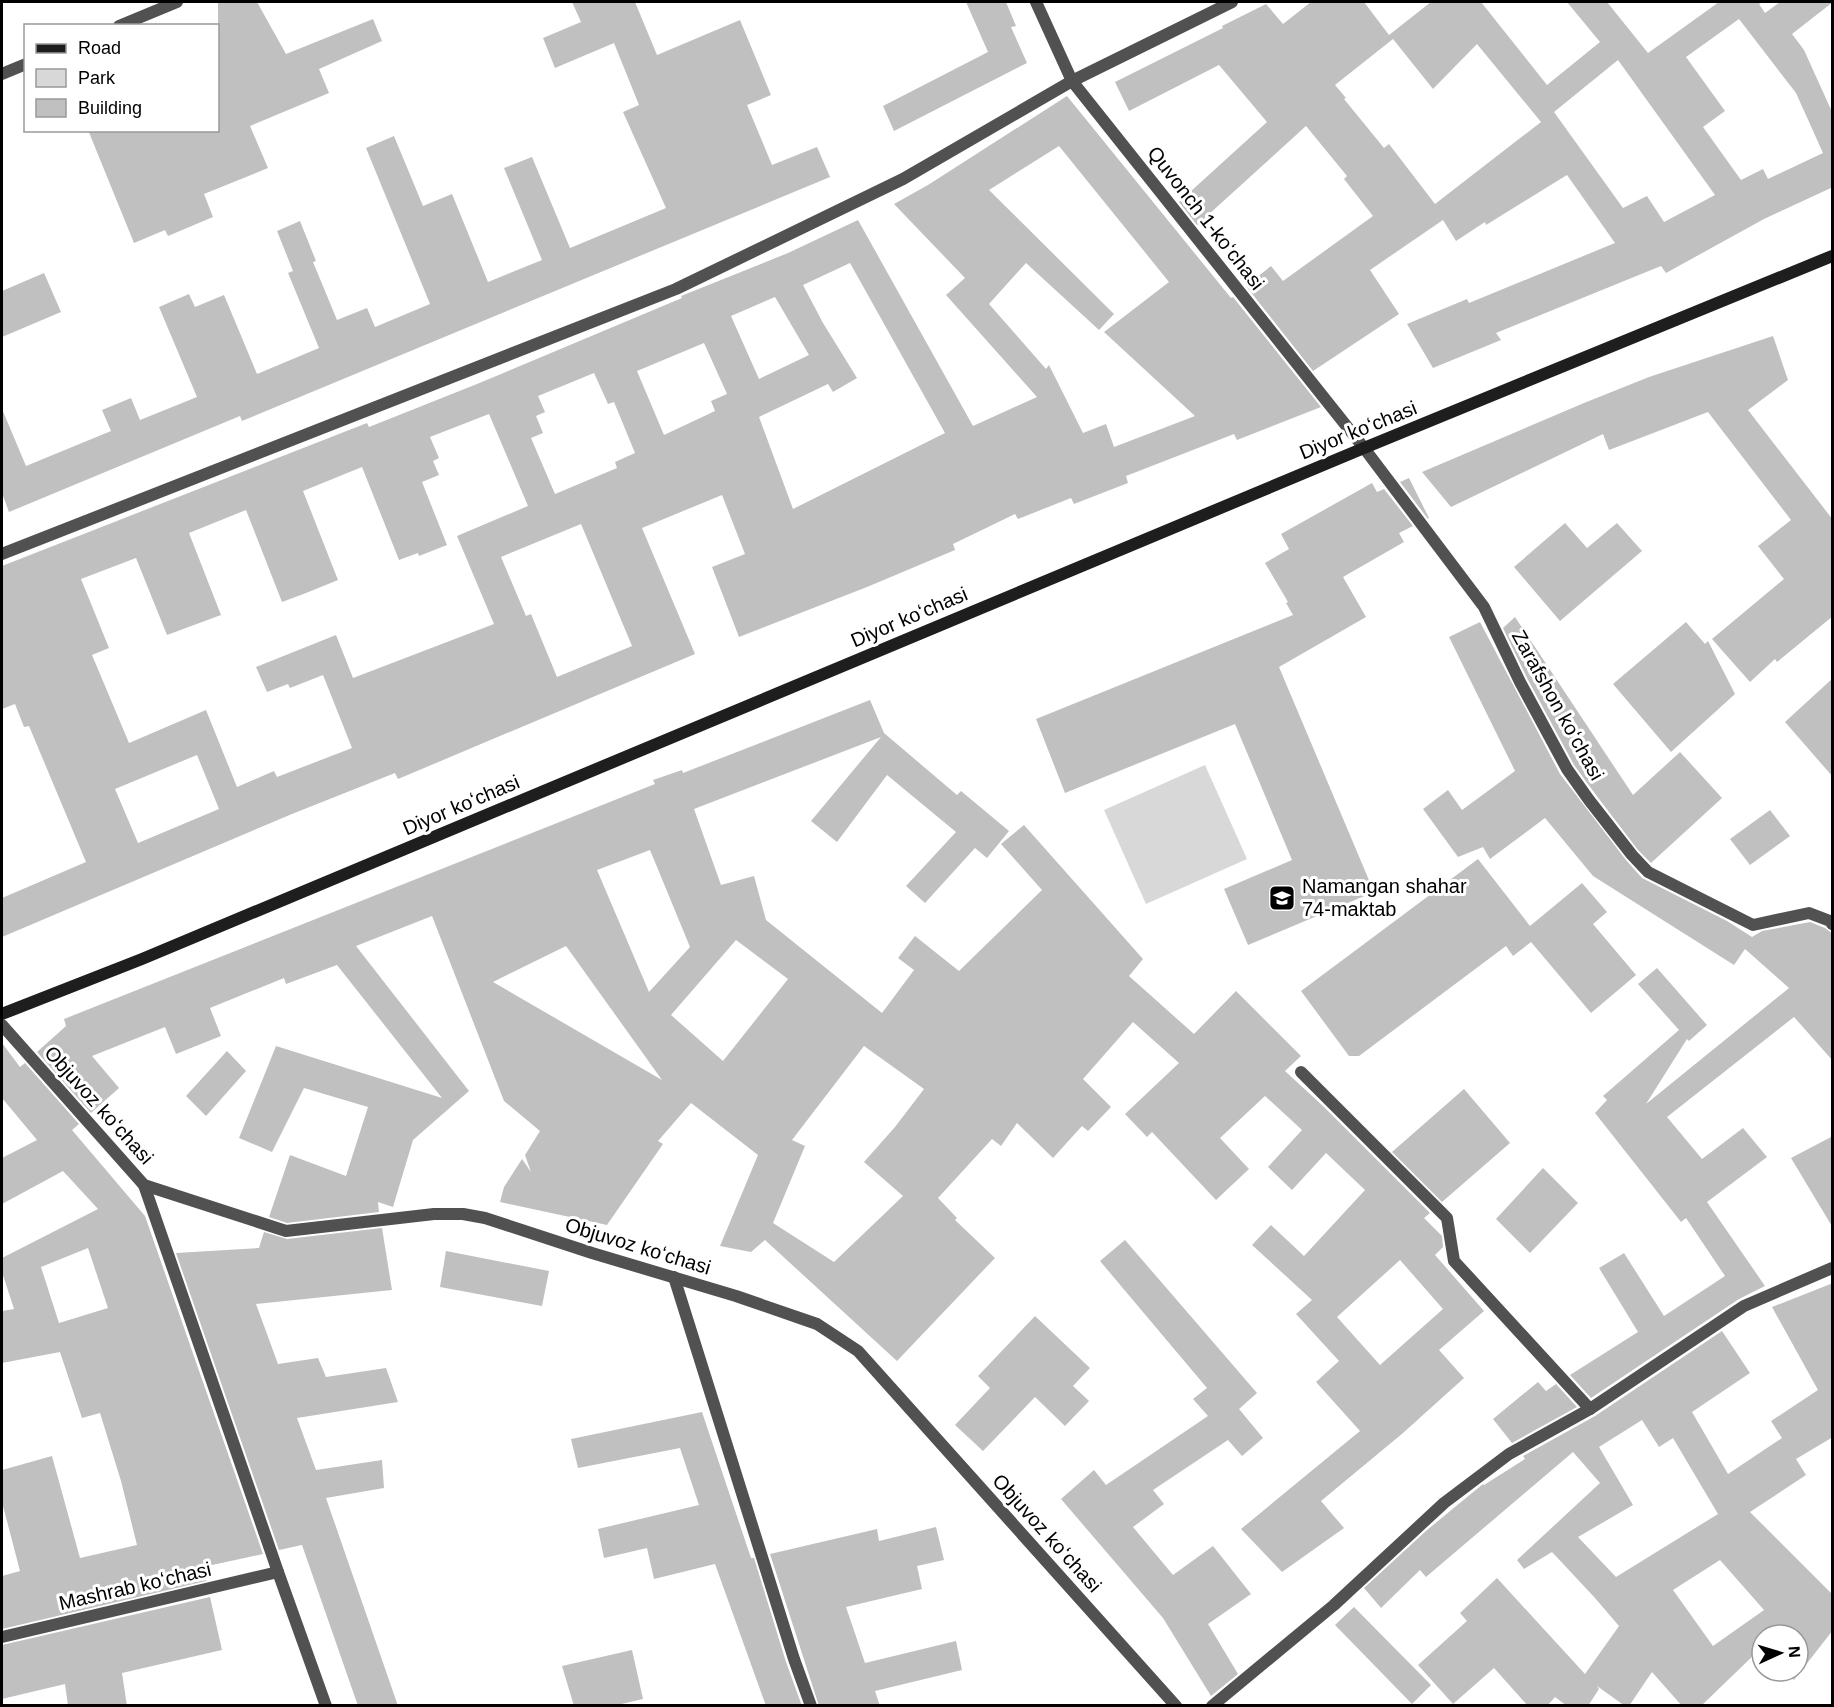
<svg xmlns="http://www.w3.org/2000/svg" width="1834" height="1707" font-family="Arial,sans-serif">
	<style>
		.green { fill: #d8d8d8 }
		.building { fill: #c0c0c0; fill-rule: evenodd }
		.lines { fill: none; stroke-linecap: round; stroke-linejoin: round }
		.street { stroke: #515151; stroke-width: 12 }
		.secondary { stroke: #1e1e1e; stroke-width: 12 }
		.labels { text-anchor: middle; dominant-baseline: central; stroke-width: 6; stroke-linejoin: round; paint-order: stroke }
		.street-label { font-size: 20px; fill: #000; stroke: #fff }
		.poi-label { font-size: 20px; fill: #000; stroke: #fff; text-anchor: start }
	</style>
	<rect width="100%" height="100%" fill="#fff"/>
	<polygon class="green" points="1205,765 1247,859 1146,904 1104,810"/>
	<g class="building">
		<polygon points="218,2 257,2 286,54 373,19 382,41 319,69 329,93 250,126 268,168 204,194 213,217 168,236 165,230 134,243 88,130 218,130"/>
		<polygon points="572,2 635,2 657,55 740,20 771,95 747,105 772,165 817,147 830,177 242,421 240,416 9,512 2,493 2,409 26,466 111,431 102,410 131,398 140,420 197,397 159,307 189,294 195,307 224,295 257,374 319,348 288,273 293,271 277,231 300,221 316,261 313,262 337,320 367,308 375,327 430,304 366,148 394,136 423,206 452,194 488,282 542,260 504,168 532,157 570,248 666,208 623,112 639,105 614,43 555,68 543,38 581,22"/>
		<polygon points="966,2 1006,2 1016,26 1011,27 1027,63 894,131 883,106 988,52"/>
		<path d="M 1311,2 L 1364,2 L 1389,35 L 1431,2 L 1481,2 L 1547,85 L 1600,42 L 1567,2 L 1607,2 L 1648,53 L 1719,2 L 1764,2 L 1759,4 L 1765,13 L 1780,2 L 1833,2 L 1792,34 L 1804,50 L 1833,114 L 1833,187 L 1764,219 L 1666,273 L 1661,266 L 1496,333 L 1501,340 L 1433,368 L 1407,324 L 1467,299 L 1469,303 L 1615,243 L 1567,175 L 1486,225 L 1485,222 L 1456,241 L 1443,220 L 1370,270 L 1399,314 L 1313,371 L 1246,286 L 1271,266 L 1283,281 L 1373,216 L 1344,179 L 1347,176 L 1306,126 L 1197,225 L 1179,202 L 1267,122 L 1219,65 L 1129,111 L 1115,82 L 1223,28 L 1222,26 L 1266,4 L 1283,24 ZM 1739,19 L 1796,93 L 1823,153 L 1768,179 L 1763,169 L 1741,180 L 1703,127 L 1725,111 L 1686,57 ZM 1393,39 L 1433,89 L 1477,44 L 1541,122 L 1435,204 L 1389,144 L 1384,148 L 1344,99 L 1346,98 L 1335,85 ZM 1618,60 L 1715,195 L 1664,222 L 1647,196 L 1623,208 L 1554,112 Z"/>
		<path d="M 1067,96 L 1231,298 L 1233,297 L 1321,407 L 1237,440 L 1234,434 L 1126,476 L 1128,483 L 1074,504 L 1071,498 L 1018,519 L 1015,514 L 953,544 L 955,550 L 867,587 L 739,637 L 712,567 L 745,554 L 722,495 L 642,528 L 695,654 L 398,779 L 395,773 L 292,814 L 2,937 L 2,898 L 86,862 L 29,726 L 24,727 L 15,704 L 2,709 L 2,566 L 367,423 L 369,427 L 477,384 L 682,298 L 681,296 L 788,253 L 858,220 L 973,426 L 1037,397 L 946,295 L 965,278 L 894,204 L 928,185 ZM 1059,146 L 1169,282 L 1104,332 L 1195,416 L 1114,447 L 1106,424 L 1083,433 L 1049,365 L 1046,369 L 989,304 L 1026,263 L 1099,330 L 1114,314 L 989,190 ZM 850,263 L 945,433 L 793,509 L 759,417 L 828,384 L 833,392 L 857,378 L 823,323 L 803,285 ZM 775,297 L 809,355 L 759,379 L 731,316 ZM 704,343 L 727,394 L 711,401 L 715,411 L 664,435 L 637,371 ZM 594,373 L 608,404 L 614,402 L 635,453 L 615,462 L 617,468 L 555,494 L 531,438 L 543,433 L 536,416 L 545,412 L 538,396 ZM 489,414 L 528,506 L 457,536 L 494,624 L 353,678 L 336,635 L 256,667 L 267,692 L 288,684 L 290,688 L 323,675 L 352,748 L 277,777 L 274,771 L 237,787 L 206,710 L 129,743 L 92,655 L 109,648 L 81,579 L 136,558 L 167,635 L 221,615 L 189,533 L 246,510 L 282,602 L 306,593 L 338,580 L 303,491 L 362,467 L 399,560 L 418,553 L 419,556 L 447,545 L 422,482 L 439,475 L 433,461 L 439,458 L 430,437 ZM 581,524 L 632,646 L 557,677 L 531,614 L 526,616 L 501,557 ZM 197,755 L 219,809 L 138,843 L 115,789 Z"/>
		<polygon points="44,273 61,312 2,337 2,291"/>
		<polygon points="1773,336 1788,380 1748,410 1833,520 1833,616 1777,662 1775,659 1750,682 1712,639 1784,579 1758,546 1791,520 1708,412 1609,450 1603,434 1451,507 1422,472 1584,403 1649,377"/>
		<polygon points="1409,478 1429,518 1428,519 1400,482"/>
		<polygon points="1372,483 1377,492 1384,489 1413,526 1399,533 1404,542 1343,577 1366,617 1279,667 1374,892 1248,945 1224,889 1292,860 1235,724 1065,793 1036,719 1293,615 1286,603 1288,602 1265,563 1289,549 1281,534"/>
		<polygon points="1565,523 1587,548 1617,523 1642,551 1560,621 1514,567"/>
		<polygon points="1515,617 1633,795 1680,752 1722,798 1651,863 1638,850 1596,795 1574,765 1527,678 1503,628"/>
		<polygon points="1480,622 1560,774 1626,860 1642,878 1727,921 1752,937 1762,931 1810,922 1825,928 1833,934 1833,1061 1794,1017 1667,1117 1702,1159 1743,1128 1767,1157 1707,1202 1765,1286 1739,1299 1591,1398 1570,1375 1638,1332 1599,1268 1624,1253 1664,1316 1725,1276 1686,1218 1681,1222 1595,1113 1607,1100 1603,1096 1679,1030 1638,984 1657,968 1707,1025 1689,1041 1687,1039 1646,1104 1789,988 1745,949 1734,965 1593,876 1545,818 1490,859 1483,847 1458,857 1423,809 1448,790 1462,810 1515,771 1449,637"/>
		<polygon points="1686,622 1705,644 1708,641 1735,694 1671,752 1613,684"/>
		<polygon points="1833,678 1833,777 1785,722"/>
		<path d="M 870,700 L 884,733 L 957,795 L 961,791 L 1009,831 L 987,858 L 975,848 L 925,903 L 906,886 L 956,832 L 887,775 L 837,842 L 811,821 L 881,737 L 694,809 L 721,885 L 754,876 L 766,920 L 882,1013 L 914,970 L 898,958 L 915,936 L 959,971 L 1042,890 L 1001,844 L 1024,825 L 1143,959 L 1129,976 L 1194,1034 L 1236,991 L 1301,1056 L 1285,1071 L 1323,1106 L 1430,1213 L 1424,1218 L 1442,1236 L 1443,1247 L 1435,1255 L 1484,1311 L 1439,1350 L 1464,1378 L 1403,1433 L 1321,1501 L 1344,1528 L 1282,1572 L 1241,1529 L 1360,1431 L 1316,1382 L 1339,1361 L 1296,1314 L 1312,1300 L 1252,1245 L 1271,1225 L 1304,1256 L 1365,1190 L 1326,1153 L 1292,1190 L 1268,1167 L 1302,1130 L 1265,1096 L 1220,1138 L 1249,1169 L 1216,1200 L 1152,1132 L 1147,1137 L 1125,1114 L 1179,1063 L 1133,1022 L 1083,1079 L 1111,1107 L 1088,1131 L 1082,1126 L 1053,1158 L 1017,1123 L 1001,1146 L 992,1139 L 938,1198 L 957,1218 L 955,1220 L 995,1258 L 897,1361 L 765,1240 L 751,1252 L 720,1246 L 758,1155 L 691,1103 L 658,1141 L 663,1144 L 607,1225 L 500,1202 L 504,1187 L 522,1159 L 531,1172 L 525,1155 L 540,1131 L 504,1101 L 432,916 L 356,946 L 469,1091 L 413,1140 L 393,1207 L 378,1202 L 379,1212 L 287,1223 L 269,1217 L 290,1155 L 346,1176 L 368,1107 L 304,1088 L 272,1152 L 239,1138 L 276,1046 L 442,1098 L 337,965 L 286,984 L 284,978 L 210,1008 L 221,1036 L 176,1054 L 165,1027 L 92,1056 L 119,1088 L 91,1113 L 37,1052 L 66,1026 L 64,1019 L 655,784 L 653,780 L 682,770 L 683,773 ZM 650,850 L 690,947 L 649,992 L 597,870 ZM 736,940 L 788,979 L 723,1061 L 671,1015 ZM 566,946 L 662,1080 L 493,982 ZM 864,1046 L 924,1089 L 895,1127 L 864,1162 L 903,1196 L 834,1262 L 773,1223 L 805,1146 L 792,1140 ZM 1400,1260 L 1443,1309 L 1380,1365 L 1337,1317 Z"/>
		<polygon points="1770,810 1790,836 1750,865 1730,839"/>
		<polygon points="1478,859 1530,926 1582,883 1607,912 1593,924 1636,975 1591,1013 1531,942 1513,956 1506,946 1359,1056 1349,1056 1301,991"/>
		<path d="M 2,1043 L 20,1067 L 25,1063 L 79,1124 L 72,1130 L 145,1216 L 263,1554 L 203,1567 L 206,1581 L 2,1629 L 2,1576 L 20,1571 L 2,1502 L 2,1470 L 52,1456 L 80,1558 L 137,1545 L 121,1481 L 100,1413 L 82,1418 L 60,1352 L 2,1363 L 2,1311 L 14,1309 L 2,1272 L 2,1258 L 98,1209 L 63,1171 L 2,1204 L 2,1158 L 37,1140 L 2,1098 ZM 88,1248 L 108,1308 L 59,1323 L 41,1267 Z"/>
		<polygon points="227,1051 246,1071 206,1116 186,1096"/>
		<polygon points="1464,1089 1510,1143 1442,1202 1392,1152"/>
		<polygon points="1833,1136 1833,1228 1791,1158"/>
		<polygon points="1543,1168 1578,1203 1530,1253 1496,1219"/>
		<polygon points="382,1228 392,1290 256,1304 278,1364 318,1358 326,1377 386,1368 398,1402 297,1418 316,1470 382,1460 384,1488 326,1498 398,1706 358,1706 302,1545 279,1550 176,1253 259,1248 264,1232 287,1239"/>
		<polygon points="1125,1240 1257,1393 1239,1409 1263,1438 1242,1456 1228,1440 1153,1490 1164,1504 1133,1527 1173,1575 1213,1546 1251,1594 1208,1624 1238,1674 1211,1696 1163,1618 1061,1499 1094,1470 1106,1485 1208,1416 1193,1399 1207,1388 1100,1261"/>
		<polygon points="446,1251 549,1271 542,1306 440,1287"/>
		<path d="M 1833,1283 L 1833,1437 L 1796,1459 L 1806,1475 L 1750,1512 L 1833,1595 L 1833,1630 L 1794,1680 L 1782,1671 L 1798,1671 L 1798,1635 L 1762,1635 L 1762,1656 L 1757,1652 L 1701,1706 L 1682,1706 L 1652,1672 L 1629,1706 L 1625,1706 L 1597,1686 L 1599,1689 L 1588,1706 L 1567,1706 L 1555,1697 L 1547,1706 L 1528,1706 L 1494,1668 L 1453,1704 L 1418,1665 L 1467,1621 L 1460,1613 L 1497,1578 L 1585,1674 L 1619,1626 L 1595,1598 L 1552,1552 L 1524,1569 L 1517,1560 L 1600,1483 L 1573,1452 L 1426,1577 L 1420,1570 L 1381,1608 L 1364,1588 L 1427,1530 L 1483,1484 L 1484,1485 L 1525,1459 L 1523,1456 L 1595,1416 L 1722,1331 L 1750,1373 L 1692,1412 L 1728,1474 L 1782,1438 L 1771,1421 L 1818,1390 L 1772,1307 ZM 1642,1420 L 1659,1447 L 1673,1438 L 1718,1514 L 1616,1577 L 1578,1537 L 1633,1505 L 1599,1447 ZM 1720,1560 L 1764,1610 L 1713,1646 L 1673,1590 Z"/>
		<polygon points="1035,1316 1090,1368 1073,1386 1089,1401 1065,1426 1035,1397 983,1451 955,1425 990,1388 978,1376"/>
		<polygon points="1538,1382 1546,1391 1556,1384 1577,1407 1512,1443 1493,1419"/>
		<polygon points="702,1412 751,1558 754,1558 786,1662 802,1706 766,1706 715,1564 654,1579 647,1548 604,1558 598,1529 699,1505 680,1448 578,1468 571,1439"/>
		<polygon points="936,1527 944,1560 917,1566 922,1589 846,1607 865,1663 956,1641 962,1670 875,1691 880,1706 819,1706 770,1554 877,1529 879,1541"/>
		<polygon points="210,1597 222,1650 122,1673 127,1706 68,1706 65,1684 2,1699 2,1645"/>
		<polygon points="1354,1607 1431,1685 1412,1704 1335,1625"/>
		<polygon points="632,1650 643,1699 613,1706 574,1706 562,1666"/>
	</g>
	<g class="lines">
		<g class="street">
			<polyline points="1036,2 1072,81 1364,448 1484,607 1520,682 1567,769 1589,800 1632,855 1648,872 1753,925 1809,913 1830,921 1832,924"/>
			<polyline points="119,26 177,2"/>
			<polyline points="2,74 26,64"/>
			<polyline points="2,554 676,289 903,179 1072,81 1232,2"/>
			<polyline points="2,1025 144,1185 286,1231 434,1214 463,1214 485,1218 592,1253 736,1296 817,1324 858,1351 1176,1706"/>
			<polyline points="1301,1072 1447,1218 1454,1261 1590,1409"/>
			<polyline points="144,1185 278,1572 326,1706"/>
			<polyline points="674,1277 794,1659 811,1706"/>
			<polyline points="2,1637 278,1572"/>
			<polyline points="1212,1706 1334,1605 1444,1503 1509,1454 1590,1409 1744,1306 1832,1268"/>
		</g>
		<polyline class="secondary" points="2,1014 142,959 1364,448 1832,256"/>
	</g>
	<defs>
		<symbol id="school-square" viewBox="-11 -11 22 22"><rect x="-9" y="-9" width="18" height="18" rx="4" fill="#000" stroke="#fff"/><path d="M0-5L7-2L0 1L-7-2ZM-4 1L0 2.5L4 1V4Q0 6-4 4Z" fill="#fff"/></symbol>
	</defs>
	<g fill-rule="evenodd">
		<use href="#school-square" x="1267" y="883" width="30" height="30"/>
	</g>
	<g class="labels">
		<g class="street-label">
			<text transform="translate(1206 218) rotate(52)">Quvonch 1-koʻchasi</text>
			<text transform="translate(1358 430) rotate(-22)">Diyor koʻchasi</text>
			<text transform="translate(909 617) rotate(-23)">Diyor koʻchasi</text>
			<text transform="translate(1558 705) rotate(61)">Zarafshon koʻchasi</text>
			<text transform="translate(461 805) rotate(-23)">Diyor koʻchasi</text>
			<text transform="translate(99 1105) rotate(48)">Objuvoz koʻchasi</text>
			<text transform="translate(638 1246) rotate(17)">Objuvoz koʻchasi</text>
			<text transform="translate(1047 1533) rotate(48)">Objuvoz koʻchasi</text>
			<text transform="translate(135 1586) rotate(-13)">Mashrab koʻchasi</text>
		</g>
		<g class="poi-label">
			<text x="1302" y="886">Namangan shahar<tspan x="1302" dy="23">74-maktab</tspan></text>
		</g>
	</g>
	<rect width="1834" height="1707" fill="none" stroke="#000000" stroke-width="6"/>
	<rect x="24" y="24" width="195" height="108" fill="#ffffff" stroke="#999999" stroke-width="1.5"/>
	<rect x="36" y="44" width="30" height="9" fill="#1e1e1e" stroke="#999999" stroke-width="1.5"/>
	<text x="78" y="54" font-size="18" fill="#000000">Road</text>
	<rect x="36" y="69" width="30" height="18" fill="#d8d8d8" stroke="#999999" stroke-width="1.5"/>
	<text x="78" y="84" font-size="18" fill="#000000">Park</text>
	<rect x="36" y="99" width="30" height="18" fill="#c0c0c0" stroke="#999999" stroke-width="1.5"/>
	<text x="78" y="114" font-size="18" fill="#000000">Building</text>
	<g transform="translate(1780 1653) rotate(86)"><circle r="28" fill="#ffffff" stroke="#999999" stroke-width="1.5"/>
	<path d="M0-4.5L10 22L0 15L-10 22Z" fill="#000000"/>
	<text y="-9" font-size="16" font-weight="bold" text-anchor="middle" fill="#000000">N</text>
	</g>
</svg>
